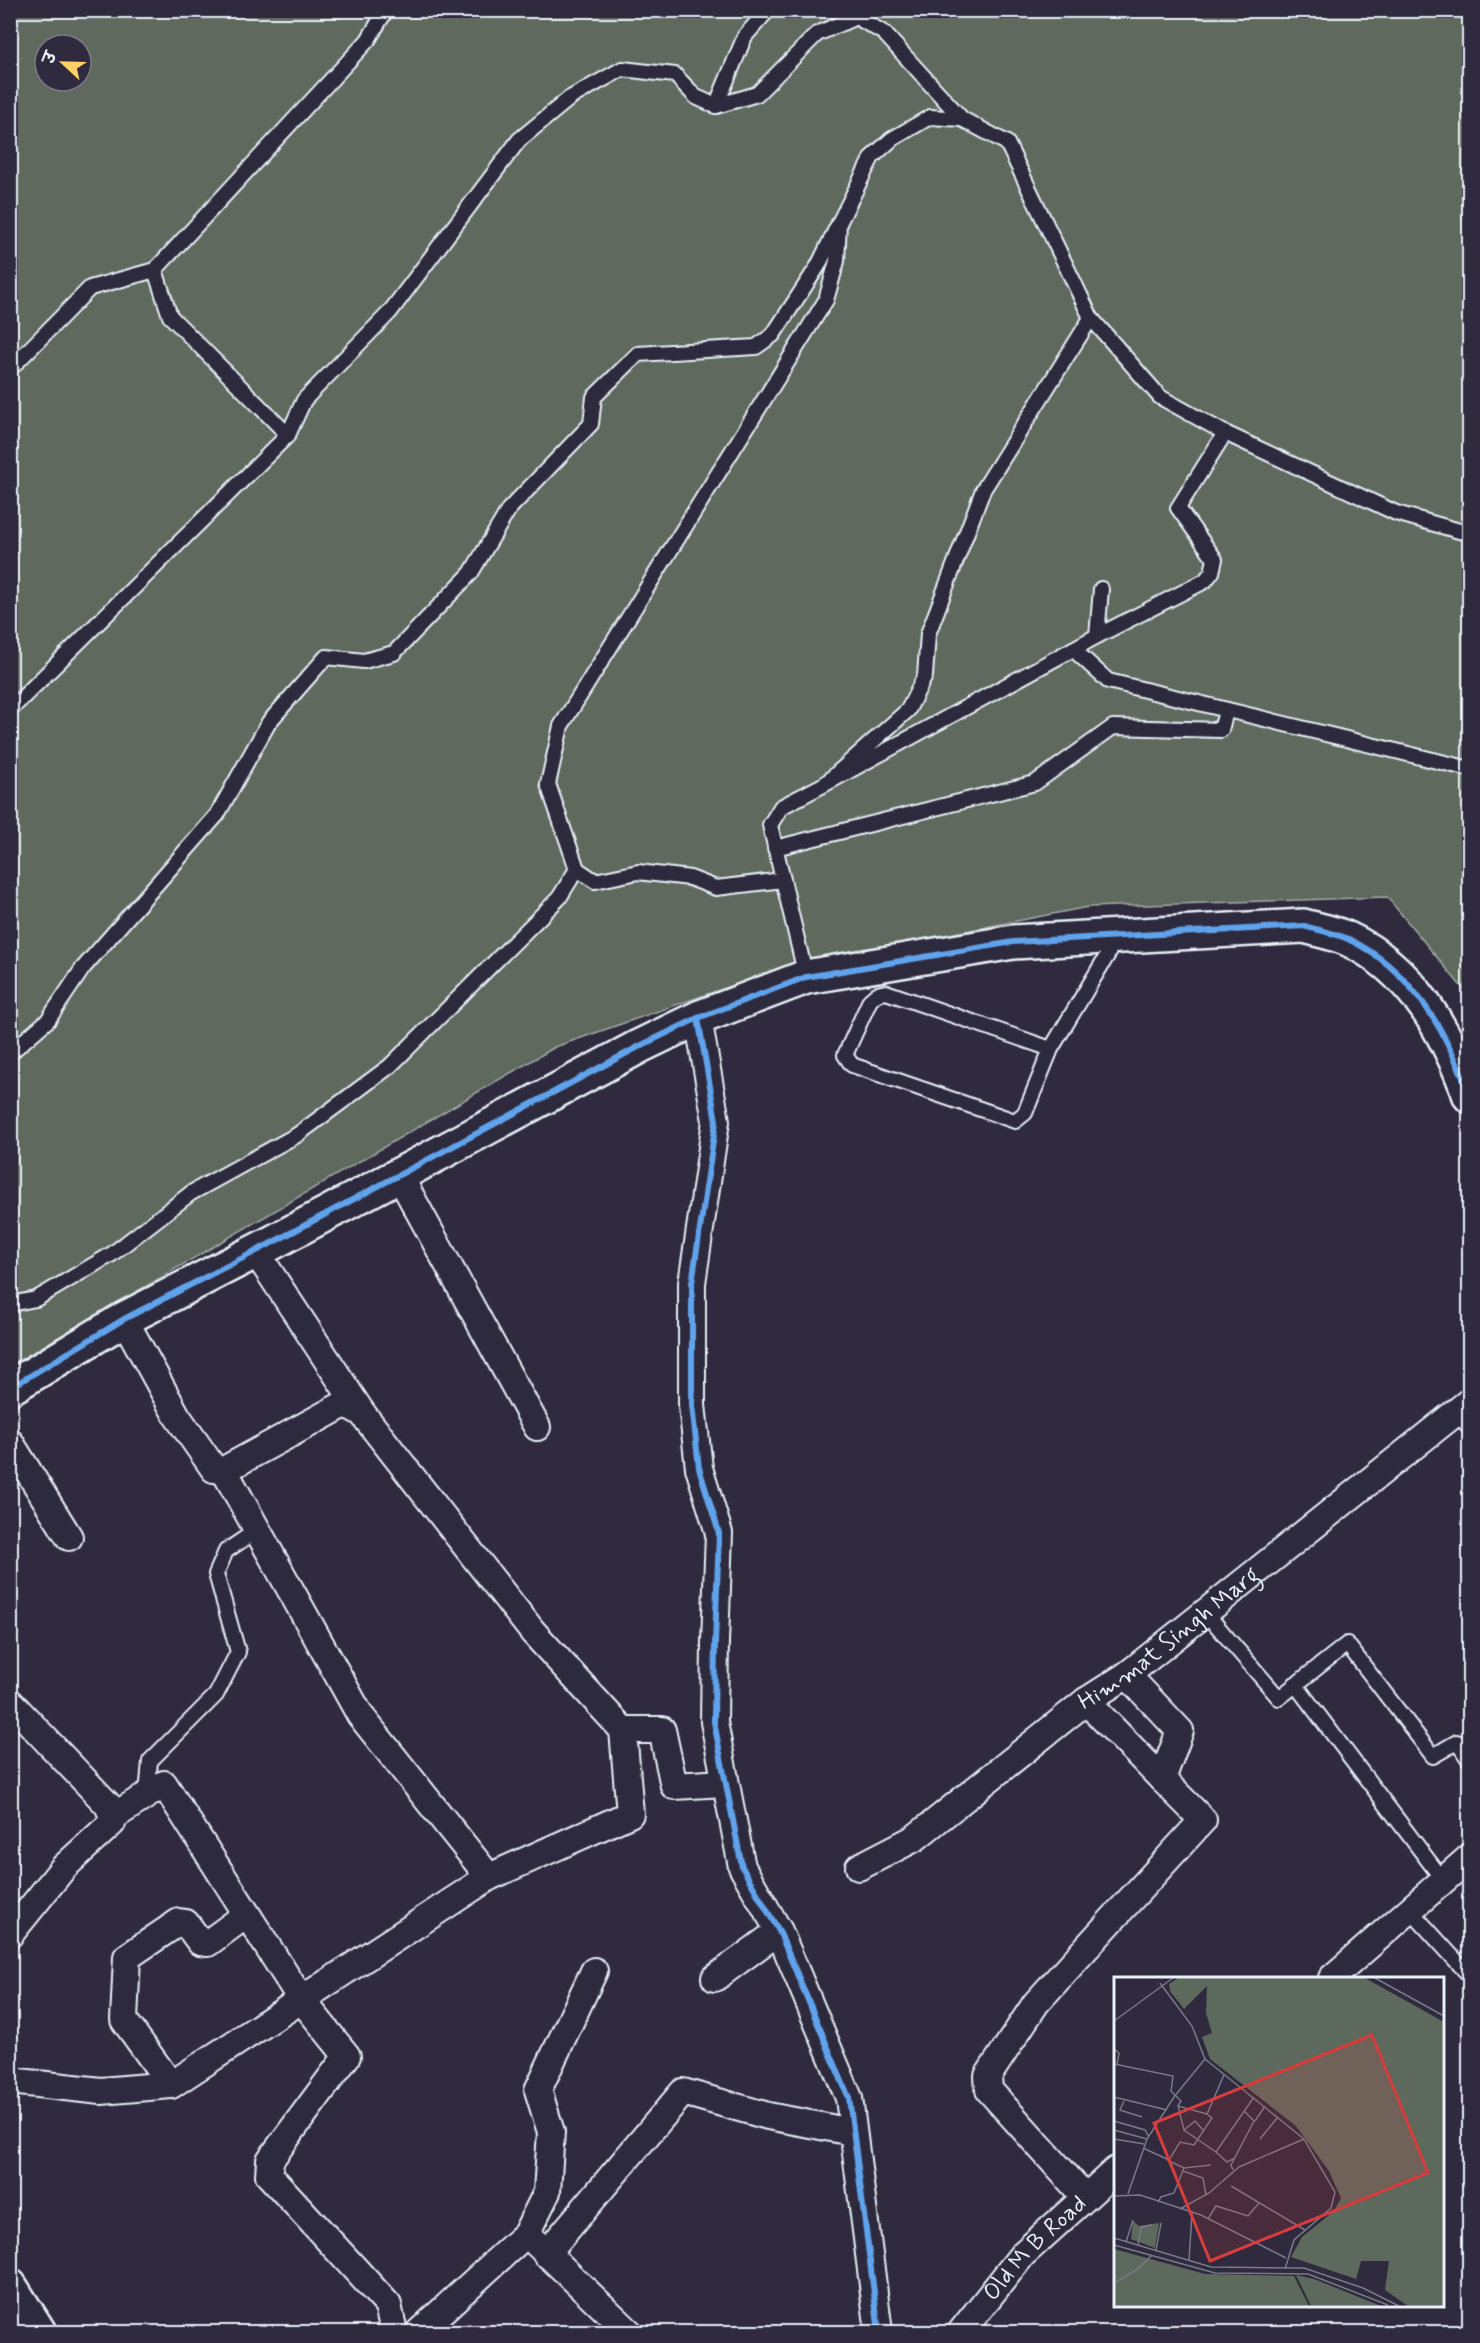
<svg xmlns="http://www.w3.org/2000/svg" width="1480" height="2343" font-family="Mynerve,'Playpen Sans Deva',sans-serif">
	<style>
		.green { fill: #5e695d; stroke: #a3adaa; stroke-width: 1.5; fill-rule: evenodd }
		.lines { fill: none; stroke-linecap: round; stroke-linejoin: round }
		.service-casing { stroke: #e8f1f8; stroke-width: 18 }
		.minor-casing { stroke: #e8f1f8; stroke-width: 30 }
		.tertiary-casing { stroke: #e8f1f8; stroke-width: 38 }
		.service { stroke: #2f2a3d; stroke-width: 14 }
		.minor { stroke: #2f2a3d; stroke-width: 26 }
		.tertiary { stroke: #2f2a3d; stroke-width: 33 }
		.cycleway-casing { stroke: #2f2a3d; stroke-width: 10 }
		.cycleway { stroke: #60a3ed; stroke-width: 6 }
		.labels { text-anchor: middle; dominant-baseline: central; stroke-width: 6; stroke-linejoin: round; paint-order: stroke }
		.street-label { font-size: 24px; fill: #e8f1f8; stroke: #2f2a3d }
		.inset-road { fill: none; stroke: #797a88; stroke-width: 1.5 }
		.view { fill: #d83c3d; fill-opacity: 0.15; stroke: #d83c3d; stroke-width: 3 }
		.inset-edge { fill: none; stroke: #e8f1f8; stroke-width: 3 }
	</style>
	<rect width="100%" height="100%" fill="#2f2a3d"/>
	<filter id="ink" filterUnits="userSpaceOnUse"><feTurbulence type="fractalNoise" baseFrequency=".0167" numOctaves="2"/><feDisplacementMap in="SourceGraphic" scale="12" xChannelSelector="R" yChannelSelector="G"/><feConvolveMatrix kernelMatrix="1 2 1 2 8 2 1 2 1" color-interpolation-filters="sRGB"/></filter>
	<g filter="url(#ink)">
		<path class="green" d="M 10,11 L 1469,11 L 1469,996 L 1387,897 L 1088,907 L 791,965 L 555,1047 L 11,1365 ZM 45,45 L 81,45 L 81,81 L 45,81 Z"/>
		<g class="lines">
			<defs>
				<g id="service">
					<polyline points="716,106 757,94 817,34 856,17 884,33 962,119 1007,143 1091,318"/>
					<polyline points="155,270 368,40 386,10"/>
					<polyline points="10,369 90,288 155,270 170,316 288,435 304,400 390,312 519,140 570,98 622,69 675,75 696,97 716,106 745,36 768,10"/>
					<polyline points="1225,433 1396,513 1470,534"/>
					<polyline points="1097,636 1101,589"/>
					<polyline points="1073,649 1108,681 1470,769"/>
					<polyline points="10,710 288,435"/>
					<polyline points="775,848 1035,783 1113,727 1221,730 1226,711"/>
					<polyline points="783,880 716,888 690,878 638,872 595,881 577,869 548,784 561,726 826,300 837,261 839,223 872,157 892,139 930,117 962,119"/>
					<polyline points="806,977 770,825 781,807 825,784 1097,636 1205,581 1212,572 1215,559 1178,508 1225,433 1160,397 1091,318 983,490 928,634 925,676 908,710 825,784"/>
					<polyline points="1051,1049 886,992 877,994 870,1000 845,1055 852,1065 1015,1121 1025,1113 1051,1049 1108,954 1111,936"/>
					<polyline points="10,1053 48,1020 83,968 217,815 269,722 326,657 364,661 394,653 471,573 509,509 591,424 594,397 638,354 756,347 773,335 818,266 839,223"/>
					<polyline points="10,1304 36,1299 112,1254 191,1193 297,1135 390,1066 559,898 577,869"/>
					<polyline points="1456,1411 1470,1429"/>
					<polyline points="1205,1612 1279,1698 1347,1644 1433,1756 1457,1742 1470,1761"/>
					<polyline points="1295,1684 1443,1880"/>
					<polyline points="147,1795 150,1761 216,1695 238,1652 216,1574 226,1551 257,1530"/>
					<polyline points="1410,1910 1470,1976"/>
				</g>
				<g id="minor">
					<polyline points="698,1018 716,1121 692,1283 692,1405 699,1468 719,1533 715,1642 714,1722 742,1867 779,1931 849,2098 879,2332"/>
					<polyline points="399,1175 537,1427"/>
					<polyline points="256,1252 362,1413"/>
					<polyline points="124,1319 177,1416 214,1469 224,1470 341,1406 348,1405 362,1413 533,1632 623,1730 630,1814 489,1877"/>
					<polyline points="10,1442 69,1537"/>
					<polyline points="1086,1701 1162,1779"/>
					<polyline points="10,1702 108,1805 113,1817 112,1823 64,1867 10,1934"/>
					<polyline points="623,1730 662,1730 674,1786 724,1783"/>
					<polyline points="113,1817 164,1784 301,1999 347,2056 270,2160 269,2175 388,2305 394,2332"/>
					<path id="s1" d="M 859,1867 L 915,1838 L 1086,1701 L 1127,1675 L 1470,1401"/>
					<polyline points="715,1978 779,1931"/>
					<polyline points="1332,1978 1470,1857"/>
					<polyline points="10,2081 101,2091 171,2085 489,1877 360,1715 224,1470"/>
					<polyline points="171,2085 124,2020 127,1957 179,1922 186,1923 200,1942 208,1943 246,1915"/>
					<polyline points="1085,2197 989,2090 988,2076 1036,2003 1203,1820 1162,1779 1180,1731 1127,1675"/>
					<polyline points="536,2243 629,2332"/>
					<polyline points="546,2254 683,2092 768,2116 852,2132"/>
					<polyline points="419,2332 526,2234 547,2192 551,2132 538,2090 594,1971"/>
					<path id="s2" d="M 961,2332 L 1023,2254 L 1116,2170"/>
				</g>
				<g id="tertiary">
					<path d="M 10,1388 L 124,1319 L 268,1245 L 640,1046 L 698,1018 L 806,977 L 1013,942 L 1304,926 C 1318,930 1335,933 1348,939 C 1412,969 1447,1032 1470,1096"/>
					<polyline points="10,2286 39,2332"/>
				</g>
			</defs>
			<use href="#service" class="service-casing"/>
			<use href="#minor" class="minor-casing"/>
			<use href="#tertiary" class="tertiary-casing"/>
			<use href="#service" class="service"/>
			<use href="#minor" class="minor"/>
			<use href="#tertiary" class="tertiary"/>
			<defs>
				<g id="cycleway">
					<polyline points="698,1018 716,1121 692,1283 692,1405 699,1468 719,1533 715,1642 714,1722 742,1867 779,1931 849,2098 879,2332"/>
					<path d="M 10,1388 L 124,1319 L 268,1245 L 640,1046 L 698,1018 L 806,977 L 1013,942 L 1304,926 C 1318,930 1335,933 1348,939 C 1412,969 1447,1032 1470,1096"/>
				</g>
			</defs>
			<use href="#cycleway" class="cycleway-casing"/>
			<use href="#cycleway" class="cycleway"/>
		</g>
	</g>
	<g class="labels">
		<g class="street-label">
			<text stroke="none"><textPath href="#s1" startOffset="386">Himmat Singh Marg</textPath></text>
			<text stroke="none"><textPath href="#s2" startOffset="112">Old M B Road</textPath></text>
		</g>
	</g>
	<g transform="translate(1114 1977)">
		<rect width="330" height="330" fill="#2f2a3d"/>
		<path d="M 64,1 L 251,1 L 330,45 L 330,329 L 294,329 L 271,313 L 275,284 L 247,284 L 242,302 L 177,280 L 188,260 L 220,234 L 227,221 L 215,194 L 182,149 L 96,82 L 88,60 L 98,56 L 92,36 L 93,9 L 70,32 L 56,14 L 55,7 ZM 19,244 L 25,249 L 45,246 L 41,271 L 17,262 ZM 0,272 L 91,297 L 180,299 L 195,329 L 0,329 ZM 182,298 L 200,302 L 267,329 L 197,329 Z" fill="#5e695d"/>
		<path class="inset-road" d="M 261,1 L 330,39M 46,6 L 78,49 L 91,82 L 190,162 L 221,215 L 217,231 L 180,263 L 171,292M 0,44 L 59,1M 0,72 L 5,76 L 3,88M 0,87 L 59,99 L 57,114 L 67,124 L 64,129M 110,98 L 93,137 L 64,129 L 70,153 L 102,175 L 140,120M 0,120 L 53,133M 10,124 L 6,133 L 28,140M 0,144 L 31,153 L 35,160M 141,144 L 151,129M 0,153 L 33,162M 70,153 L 81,144 L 89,153M 0,162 L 30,167M 146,162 L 164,140M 29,171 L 55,183 L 66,165 L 80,168 L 98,141 L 93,137M 102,175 L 113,185 L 121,181M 53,183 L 70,191 L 97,188M 119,193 L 117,188 L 140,144 L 130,134M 69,194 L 89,201 L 92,218M 117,209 L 191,253M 14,217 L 33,162 L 60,120 L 91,82M 0,219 L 26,218 L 87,238 L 172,281M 44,225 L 47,220 L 60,216 L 70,191M 66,232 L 95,216 L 125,190 L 190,162M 94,242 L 102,229 L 134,239 L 145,226M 0,261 L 97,290 L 190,291 L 249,311 L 285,329M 12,265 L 19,243M 0,268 L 101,296 L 194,297 L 274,328M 24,268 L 27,250 L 38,248M 42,273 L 47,246M 75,283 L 78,236M 0,306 L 24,292 L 38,278"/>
		<path class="view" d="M 258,58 L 314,196 L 96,284 L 40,146 Z"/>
		<rect width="330" height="330" class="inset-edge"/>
	</g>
	<rect width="1480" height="2343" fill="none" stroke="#2f2a3d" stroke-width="36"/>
	<rect x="18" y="18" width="1444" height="2307" fill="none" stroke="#e8f1f8" stroke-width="2" filter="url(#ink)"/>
	<g transform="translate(63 63) rotate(292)"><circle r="28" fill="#2f2a3d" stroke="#797a88" stroke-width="1.5"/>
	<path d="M0-4.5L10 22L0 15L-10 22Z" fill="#ffd166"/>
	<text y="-9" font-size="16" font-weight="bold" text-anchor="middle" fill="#e8f1f8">उ</text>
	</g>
</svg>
